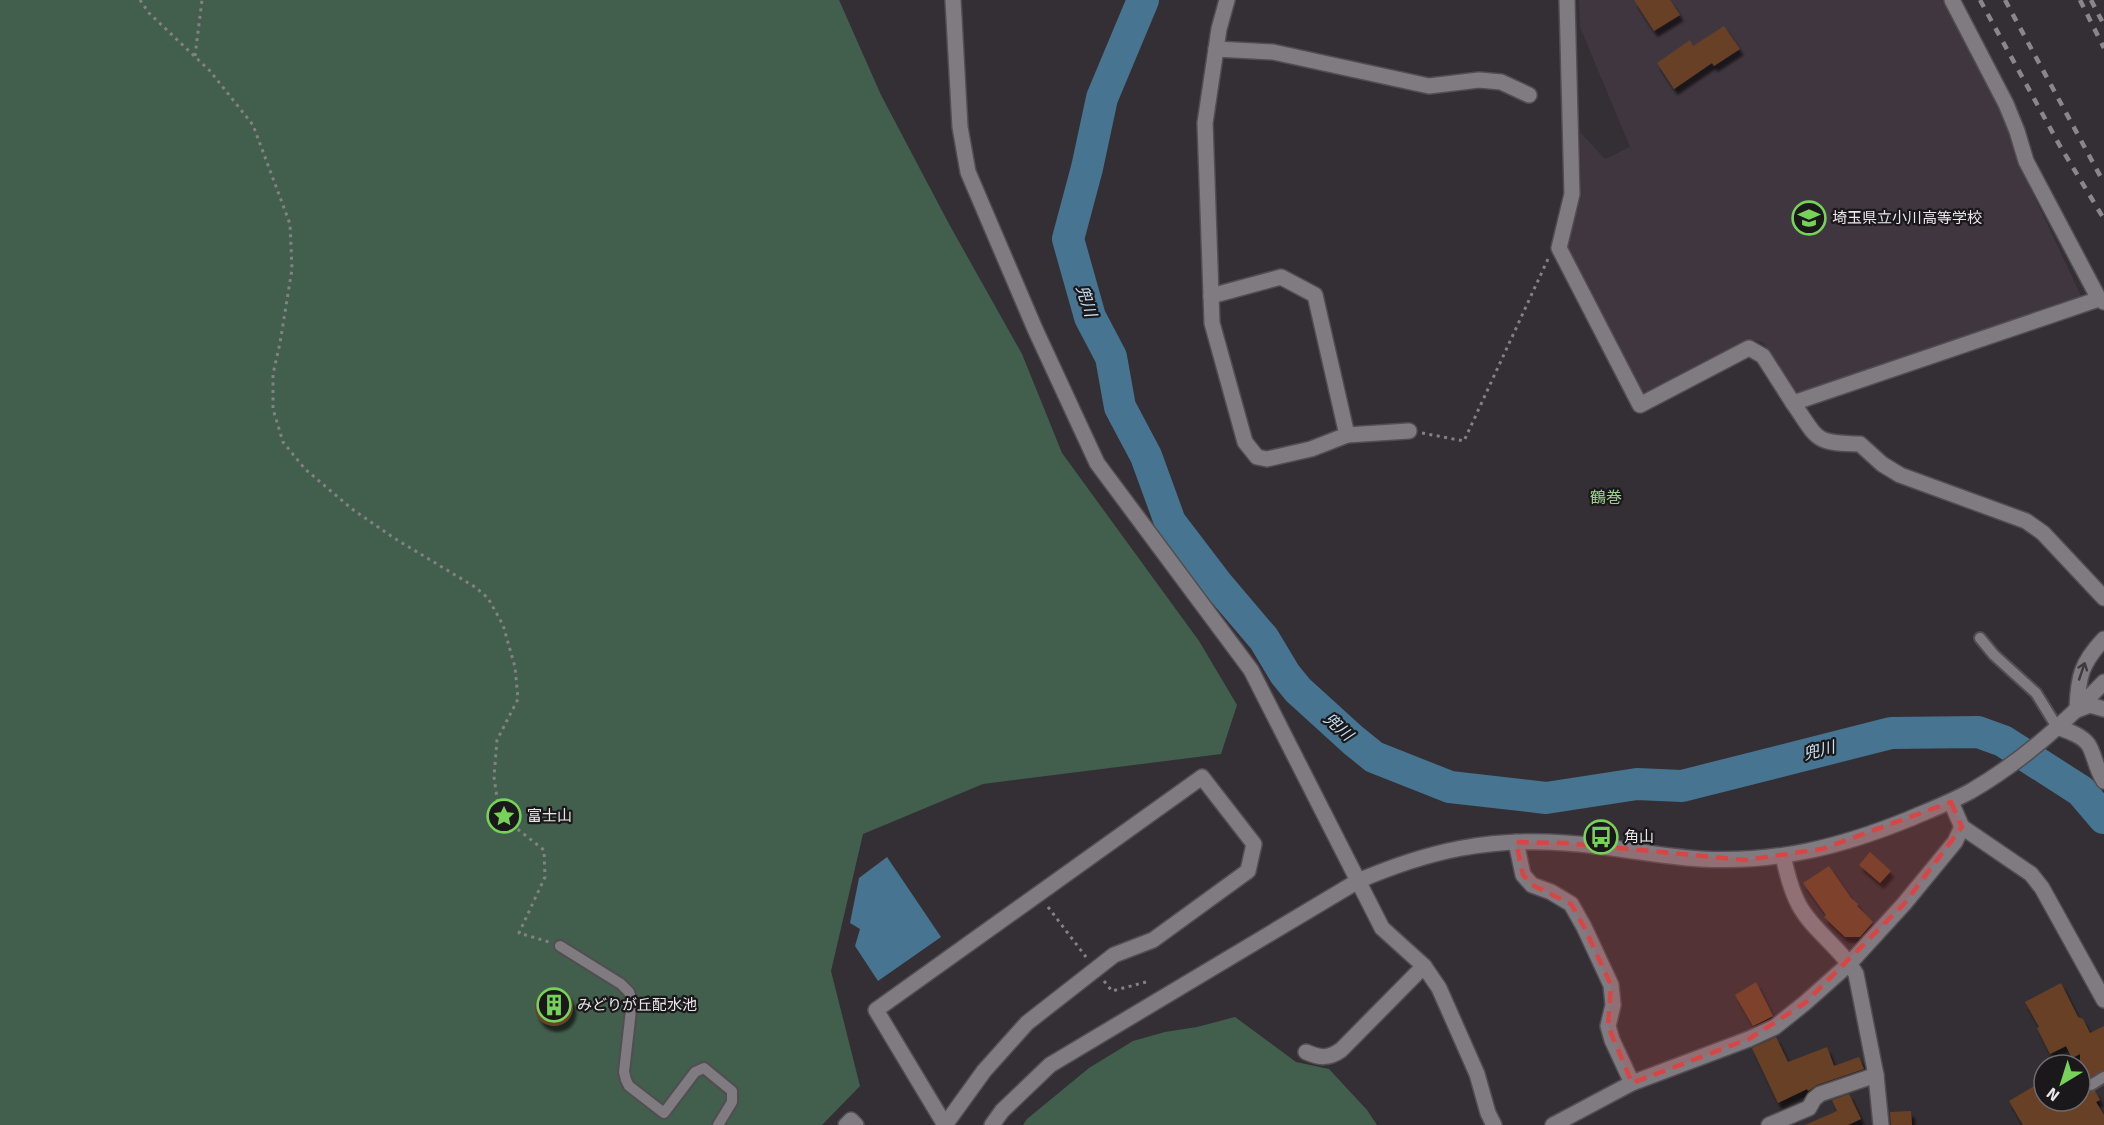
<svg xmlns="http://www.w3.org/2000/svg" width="2104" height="1125" font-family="Signika,'Noto Sans JP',sans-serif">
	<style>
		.built { fill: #403640 }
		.green { fill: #425f4d }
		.water { fill: #477490 }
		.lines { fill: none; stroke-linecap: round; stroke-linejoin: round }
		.river { stroke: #477490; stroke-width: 32 }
		.building { fill: #674027; filter: url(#shadow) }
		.service-casing { stroke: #514d52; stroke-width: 14 }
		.minor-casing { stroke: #514d52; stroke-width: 18 }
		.tertiary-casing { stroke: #514d52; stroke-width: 18 }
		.path { stroke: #848084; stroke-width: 3; stroke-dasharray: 3 4.5; stroke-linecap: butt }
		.service { stroke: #807b81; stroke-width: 10 }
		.minor { stroke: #807b81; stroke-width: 15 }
		.tertiary { stroke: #807b81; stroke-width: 15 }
		.rail { stroke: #8a868a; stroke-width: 4.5; stroke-dasharray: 8 8; stroke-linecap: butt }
		.oneway { stroke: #3e3b3e }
		.marked { fill: #d94545; fill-opacity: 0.2; stroke: #d94545; stroke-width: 4.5; stroke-dasharray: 12 8; stroke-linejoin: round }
		.labels { text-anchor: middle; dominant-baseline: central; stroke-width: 4.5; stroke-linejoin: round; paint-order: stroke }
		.poi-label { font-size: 15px; fill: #eae7ea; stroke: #1a181a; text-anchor: start }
		.water-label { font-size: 16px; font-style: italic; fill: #c8e3f6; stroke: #1a181a }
		.neighbourhood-label { font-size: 16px; fill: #9ece8f; stroke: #1a181a }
	</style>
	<defs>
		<filter id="shadow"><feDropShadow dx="3.5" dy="6" stdDeviation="1.5" flood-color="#0009"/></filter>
	</defs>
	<rect width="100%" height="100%" fill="#342f34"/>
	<polygon class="built" points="1579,0 1942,0 1986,77 2006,119 2018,155 2034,196 2082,298 1800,395 1791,392 1763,342 1748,339 1648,393 1641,390 1570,257 1568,241 1581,190 1580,132 1605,159 1630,147 1580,27"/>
	<g class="green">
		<polygon points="0,0 839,0 881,95 949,224 1022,354 1062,453 1199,641 1237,705 1221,754 983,784 863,834 831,971 860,1086 822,1125 0,1125"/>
		<polygon points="1235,1017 1296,1062 1329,1069 1367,1110 1377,1125 1023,1125 1027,1119 1089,1068 1133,1041 1165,1032 1197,1027"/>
	</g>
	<polygon class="water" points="887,857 941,937 878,981 855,946 860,929 850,923 859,878"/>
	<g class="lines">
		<polyline class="river" points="1143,0 1102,98 1087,168 1068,239 1090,317 1111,357 1120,407 1146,456 1170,522 1218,585 1264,639 1285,674 1298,690 1353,740 1374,757 1450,787 1546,798 1637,784 1682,786 1891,733 1978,732 2003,741 2081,791 2104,818"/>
	</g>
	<g class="building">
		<polygon points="1634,0 1670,0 1680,15 1654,31"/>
		<polygon points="1724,26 1740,49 1714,66 1712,63 1674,89 1657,63 1690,40 1693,46"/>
		<polygon points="1870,852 1891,871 1880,883 1859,865"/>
		<polygon points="1829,866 1851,898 1858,904 1857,906 1873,922 1860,937 1845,937 1824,917 1826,915 1803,883"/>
		<polygon points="1756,982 1773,1016 1753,1026 1735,995"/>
		<polygon points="2061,983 2078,1017 2083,1019 2090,1033 2104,1026 2104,1070 2087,1079 2084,1085 2087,1091 2095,1091 2100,1100 2096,1102 2104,1115 2104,1125 2023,1125 2009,1101 2044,1080 2044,1101 2080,1101 2080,1054 2072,1058 2066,1046 2050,1054 2037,1028 2039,1027 2025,1002"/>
		<circle cx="554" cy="1007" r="19"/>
		<polygon points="1776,1037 1788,1062 1827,1047 1834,1066 1859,1057 1864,1069 1817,1085 1808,1091 1807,1089 1778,1103 1752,1048"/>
		<polygon points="1849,1094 1861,1119 1848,1125 1805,1125 1837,1111 1832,1100"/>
		<polygon points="1911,1111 1912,1125 1891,1125 1890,1112"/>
	</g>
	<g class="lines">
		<defs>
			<g id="service">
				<polyline points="1980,638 1994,655 2036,693 2057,727"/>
				<polyline points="560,946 621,984 629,992 632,1001 624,1072 626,1080 629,1086 664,1113 695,1072 704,1068 732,1091 732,1102 718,1125"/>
				<polyline points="2091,1085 2104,1077"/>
			</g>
			<g id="minor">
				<polyline points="953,0 960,127 968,172 1035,329 1097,463 1251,670 1382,928 1424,966 1439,988 1477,1074 1488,1113 1494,1125"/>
				<polyline points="1227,0 1219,29 1205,123 1212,323 1245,442 1257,457 1267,459 1311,449 1347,435 1409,431"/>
				<polyline points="1567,0 1572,194 1559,248 1640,405 1749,348 1763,356 1793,403"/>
				<polyline points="1952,0 2006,104 2017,131 2026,161 2099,299 2104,302"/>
				<polyline points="1216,49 1273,52 1429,86 1479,80 1501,82 1529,95"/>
				<polyline points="1211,296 1281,277 1315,295 1347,435"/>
				<path d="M 2099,299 L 1793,403 C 1819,440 1813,443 1860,444 L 1882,464 L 1900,475 L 2026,521 L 2043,533 L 2104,598"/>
				<path d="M 2104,639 C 2081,663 2078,677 2077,710 L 2090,705 L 2104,709"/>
				<path d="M 2057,727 C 2068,731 2081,735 2088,744 C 2094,752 2096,770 2104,781"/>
				<polygon points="1202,777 1254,844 1248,871 1153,940 1114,955 1027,1023 984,1071 945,1125 876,1010"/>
				<polyline points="1951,802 1962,827 2031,874 2042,888 2104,1000"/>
				<polyline points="1516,842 1523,875 1532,885 1551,892 1571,904 1584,927 1611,985 1613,1005 1608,1026 1612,1040 1632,1083"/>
				<path d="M 1783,856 C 1787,873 1791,890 1799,905 C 1813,931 1841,948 1856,974 L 1876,1075 L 1881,1125"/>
				<path d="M 1306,1052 C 1320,1058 1328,1059 1341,1050 L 1424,966"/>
				<polyline points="846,1125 851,1120 856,1125"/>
				<polyline points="1553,1125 1632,1083 1749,1039 1775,1027 1805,1003 1850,963 1904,904 1955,842 1962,827"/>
				<polyline points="1769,1125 1809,1108 1814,1099 1820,1094 1876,1075"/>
			</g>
			<path id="tertiary" d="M 992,1125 L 1002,1111 L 1050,1065 L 1358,881 C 1428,851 1489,837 1566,843 C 1611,846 1656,856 1701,859 C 1776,863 1840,847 1909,819 C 1930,810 1951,802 1971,791 C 2021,762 2065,723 2104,682"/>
		</defs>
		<use href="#service" class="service-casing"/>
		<use href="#minor" class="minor-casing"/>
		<use href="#tertiary" class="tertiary-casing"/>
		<g class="path">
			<polyline points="140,0 149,13 210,71 253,125 290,224 292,269 280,343 273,374 273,409 283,442 305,469 352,509 394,538 475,587 488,598 503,625 515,667 518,699 497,740 494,777 498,805 511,824 544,850 545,877 519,933 549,942"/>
			<polyline points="195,56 202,0"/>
			<polyline points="1422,433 1464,441 1548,259"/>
			<polyline points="1048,907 1086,957"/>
			<polyline points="1104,981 1112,991 1146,982"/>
		</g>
		<use href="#service" class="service"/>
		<use href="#minor" class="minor"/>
		<use href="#tertiary" class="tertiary"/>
		<g class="rail">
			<polyline points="1980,0 2060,146 2104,219"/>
			<polyline points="2005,0 2104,183"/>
			<polyline points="2080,0 2104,48"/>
			<polyline points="2091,0 2104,25"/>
		</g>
	</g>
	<defs><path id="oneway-shaft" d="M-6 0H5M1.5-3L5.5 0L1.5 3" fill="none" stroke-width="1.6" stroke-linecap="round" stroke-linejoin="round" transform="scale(1.5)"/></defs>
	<use class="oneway" href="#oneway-shaft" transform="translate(2082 671) rotate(-71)"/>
	<path class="marked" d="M 1951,802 L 1962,827 L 1904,904 L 1805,1003 L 1749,1039 L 1632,1083 L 1608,1026 L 1611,985 L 1584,927 L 1571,904 L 1532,885 L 1523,875 L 1516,842 L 1566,843 L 1745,860 L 1822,849 Z"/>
	<defs>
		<symbol id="school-ring" viewBox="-11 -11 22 22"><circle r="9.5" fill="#1a181a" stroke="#77d259" stroke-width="1.5"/><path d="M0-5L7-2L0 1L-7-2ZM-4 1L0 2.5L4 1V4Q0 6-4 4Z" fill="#77d259"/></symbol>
		<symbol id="sight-ring" viewBox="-11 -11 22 22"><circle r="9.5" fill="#1a181a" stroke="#77d259" stroke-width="1.5"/><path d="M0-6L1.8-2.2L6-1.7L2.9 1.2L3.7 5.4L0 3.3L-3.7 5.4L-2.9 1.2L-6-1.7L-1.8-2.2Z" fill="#77d259"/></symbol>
		<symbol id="bus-ring" viewBox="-11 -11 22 22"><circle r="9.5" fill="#1a181a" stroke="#77d259" stroke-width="1.5"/><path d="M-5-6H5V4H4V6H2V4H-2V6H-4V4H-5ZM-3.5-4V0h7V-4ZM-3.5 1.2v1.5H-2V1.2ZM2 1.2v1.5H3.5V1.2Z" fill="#77d259"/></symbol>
		<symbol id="building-ring" viewBox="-11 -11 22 22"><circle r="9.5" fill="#1a181a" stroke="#77d259" stroke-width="1.5"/><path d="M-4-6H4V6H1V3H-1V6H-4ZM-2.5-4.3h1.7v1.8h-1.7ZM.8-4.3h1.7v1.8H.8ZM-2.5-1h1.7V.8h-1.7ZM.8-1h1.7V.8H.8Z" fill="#77d259"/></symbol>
	</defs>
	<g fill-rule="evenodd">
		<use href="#school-ring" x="1790" y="199" width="38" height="38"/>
		<use href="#sight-ring" x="485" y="797" width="38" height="38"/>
		<use href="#bus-ring" x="1582" y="818" width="38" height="38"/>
		<use href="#building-ring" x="535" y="986" width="38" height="38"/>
	</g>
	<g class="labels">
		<g class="poi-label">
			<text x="1832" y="218">埼玉県立小川高等学校</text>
			<text x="527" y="816">富士山</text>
			<text x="1624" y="837">角山</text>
			<text x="577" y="1005">みどりが丘配水池</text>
		</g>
		<g class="water-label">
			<text transform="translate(1086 301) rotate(72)">兜川</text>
			<text transform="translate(1338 727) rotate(42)">兜川</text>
			<text transform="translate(1819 751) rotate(-14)">兜川</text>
		</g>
		<g class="neighbourhood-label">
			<text x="1606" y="498">鶴巻</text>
		</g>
	</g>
	<g transform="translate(2062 1083) rotate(218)"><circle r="28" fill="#1a181a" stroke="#6d6b6d" stroke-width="1.5"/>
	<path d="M0-4.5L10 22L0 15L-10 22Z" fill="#77d259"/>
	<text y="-9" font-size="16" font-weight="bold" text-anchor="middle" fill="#eae7ea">N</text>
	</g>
</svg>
